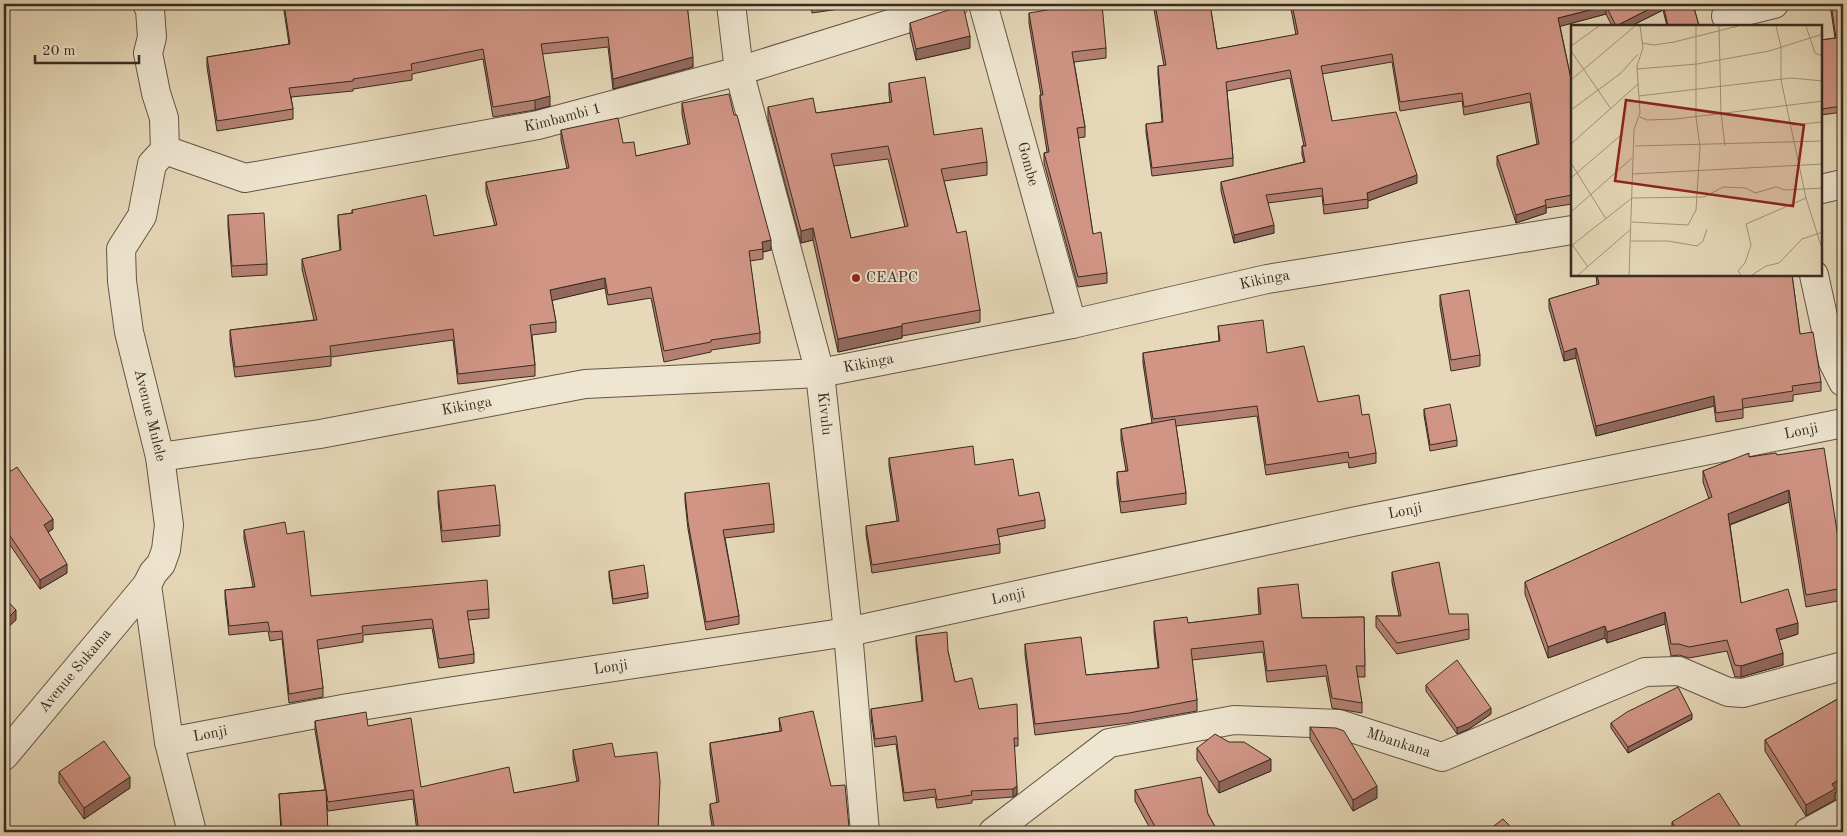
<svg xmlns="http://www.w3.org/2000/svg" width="1847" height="836" font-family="'Old Standard TT',serif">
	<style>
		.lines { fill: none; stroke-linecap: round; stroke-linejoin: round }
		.minor-casing { stroke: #635647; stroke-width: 30 }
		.minor { stroke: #efe6d1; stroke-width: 28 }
		.wall { fill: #b48073; stroke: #372b21; fill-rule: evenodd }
		.shaded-wall { fill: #92685e; stroke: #372b21 }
		.building { fill: #d19586; stroke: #372b21; fill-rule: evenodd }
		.poi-dot { fill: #8f2418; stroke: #efe6d1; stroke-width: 2 }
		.labels { text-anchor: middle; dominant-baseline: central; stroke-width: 4; stroke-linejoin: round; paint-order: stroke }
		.street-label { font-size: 15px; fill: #372b21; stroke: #efe6d1 }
		.poi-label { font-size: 15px; fill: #372b21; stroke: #efe6d1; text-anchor: start }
		.inset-road { fill: none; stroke: #a0937c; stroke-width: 1 }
		.view { fill: #8f2418; fill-opacity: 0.15; stroke: #8f2418; stroke-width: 2.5 }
		.inset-edge { fill: none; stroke: #372b21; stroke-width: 2.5 }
	</style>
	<rect width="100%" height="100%" fill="#e6d8b8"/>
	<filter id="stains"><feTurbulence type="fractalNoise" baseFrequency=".004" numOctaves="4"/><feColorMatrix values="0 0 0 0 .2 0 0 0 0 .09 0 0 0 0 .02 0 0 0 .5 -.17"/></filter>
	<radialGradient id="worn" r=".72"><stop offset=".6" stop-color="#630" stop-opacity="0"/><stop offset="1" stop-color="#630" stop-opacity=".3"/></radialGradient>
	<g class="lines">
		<defs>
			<g id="minor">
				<path id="s1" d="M 147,4 L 150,10 L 152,37 L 148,53 L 156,93 L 164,118 L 165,150 L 152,164 L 142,216 L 121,249 L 122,281 L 129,332 L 160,457 L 169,525 L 166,550 L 161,564 L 153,573 L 147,585 L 169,742 L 192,832"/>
				<path id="s2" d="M 731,4 L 739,71 L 820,373 L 848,632 L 865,832"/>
				<path id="s3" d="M 983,4 L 1072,324"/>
				<polyline points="1726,16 1774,4"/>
				<path id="s4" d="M 165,150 L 245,178 L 538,125 L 739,71 L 954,4"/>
				<polyline points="1821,189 1843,184"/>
				<polyline points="1814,275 1833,362 1843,382"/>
				<path id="s5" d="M 160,457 L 320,434 L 585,384 L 820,373 L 1072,324 L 1267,279 L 1572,230"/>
				<path id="s6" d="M 169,742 L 348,708 L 454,691 L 848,632 L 1352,522 L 1843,423"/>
				<path id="s7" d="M 4,756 L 147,585"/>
				<path id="s8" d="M 993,832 L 1109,743 L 1234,720 L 1339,724 L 1442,757 L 1645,672 L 1679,671 L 1728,692 L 1743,693 L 1843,666"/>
				<polyline points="1808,832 1843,813"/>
			</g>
		</defs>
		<use href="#minor" class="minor-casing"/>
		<use href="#minor" class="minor"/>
	</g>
	<g class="wall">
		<polygon points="283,4 441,4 442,8 687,4 693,67 613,89 608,47 542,54 550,106 535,110 493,117 483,59 412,74 412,80 353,89 353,91 291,97 293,109 293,119 217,131 207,67 207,57 289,44"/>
		<polygon points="811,4 839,4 839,9 812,13"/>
		<polygon points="1153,4 1210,4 1217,49 1296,35 1290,4 1693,4 1699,26 1667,26 1663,10 1631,26 1612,26 1606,14 1560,26 1572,84 1572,204 1546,208 1546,213 1516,223 1497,165 1497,156 1537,144 1530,102 1464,115 1462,101 1400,111 1392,62 1322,74 1332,121 1417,183 1368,201 1368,208 1324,214 1322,196 1268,203 1274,233 1234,243 1221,191 1221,182 1304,162 1302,155 1302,146 1304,146 1290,78 1227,91 1233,158 1233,166 1152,176 1146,132 1146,124 1162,122 1158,75 1158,66 1164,66"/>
		<polygon points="1830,4 1843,4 1843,112 1821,115 1821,40 1835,38"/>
		<polygon points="1029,13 1106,48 1106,58 1074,62 1085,127 1085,137 1078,138 1093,234 1107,273 1107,283 1078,287 1044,163 1044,153 1047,152 1040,106 1040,95 1041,95 1029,23"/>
		<polygon points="910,23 970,48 916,60 910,34"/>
		<path d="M 889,83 L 934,135 L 987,162 L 987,175 L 944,181 L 957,233 L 980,310 L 980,322 L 902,336 L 902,338 L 838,352 L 813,240 L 801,243 L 768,119 L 768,107 L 816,113 L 890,102 L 889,95 ZM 888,159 L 905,227 L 851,238 L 834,166 Z"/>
		<polygon points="682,103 734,115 771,250 763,252 763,259 750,261 760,333 760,343 711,350 711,352 664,362 651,298 608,305 605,288 552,300 556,322 556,332 532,335 535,365 535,376 458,384 453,340 331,357 331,366 235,377 230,341 230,330 314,320 302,269 302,259 340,251 338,225 338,215 352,213 352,210 434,236 495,226 486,192 486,182 567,169 561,140 561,130 623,143 636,156 688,145 682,114"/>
		<polygon points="228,215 267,264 267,275 232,277 228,227"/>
		<polygon points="1596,275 1792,275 1800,334 1821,382 1821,391 1793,395 1793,401 1743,408 1743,418 1716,422 1714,406 1596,436 1576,358 1564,361 1549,308 1549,299 1597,285"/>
		<polygon points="1440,295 1480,355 1480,366 1451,371 1440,306"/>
		<polygon points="1218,326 1267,353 1318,402 1362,415 1376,453 1376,463 1349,468 1348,462 1266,475 1257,416 1176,426 1186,493 1186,504 1121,513 1117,484 1117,472 1126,471 1121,440 1121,429 1152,423 1143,363 1143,353 1219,341"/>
		<polygon points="1424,409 1457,440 1457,446 1430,451 1424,415"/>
		<polygon points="1777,455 1843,569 1843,600 1806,607 1789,502 1730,525 1741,603 1798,634 1779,640 1783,665 1741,677 1735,677 1727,651 1689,658 1679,655 1671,656 1665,624 1607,643 1605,638 1548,658 1525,594 1525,582 1709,499 1703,482 1703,471 1749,457"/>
		<polygon points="889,458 975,465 1019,496 1045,520 1045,528 998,537 1000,544 1000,553 872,573 866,534 866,526 897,521 889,466"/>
		<polygon points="4,462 53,529 48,532 67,573 40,589 4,536"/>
		<polygon points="438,491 500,525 500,536 442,542 438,502"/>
		<polygon points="685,493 774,524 774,532 725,538 739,616 739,624 706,630 688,529 685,501"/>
		<polygon points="244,530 287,534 311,596 489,609 489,618 468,620 474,654 474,663 439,668 432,628 363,635 363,642 318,649 323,688 323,697 289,703 282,639 270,641 268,631 229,635 225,598 225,590 253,587 244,539"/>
		<polygon points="609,571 648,593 648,598 613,604 609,577"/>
		<polygon points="1392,572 1469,629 1469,639 1397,654 1376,627 1376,616 1399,616 1392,582"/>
		<polygon points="1258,588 1302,618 1364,617 1365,677 1357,677 1362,703 1362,713 1332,708 1326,676 1267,682 1263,652 1192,660 1197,700 1197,711 1129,723 1035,735 1025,654 1025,644 1086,675 1158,668 1154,632 1154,621 1188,623 1259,615 1258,598"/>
		<polygon points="916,636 948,651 955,682 979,709 1018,738 1018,746 1014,746 1017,794 1013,797 972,800 972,803 937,808 935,797 904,801 896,744 875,747 871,717 871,709 922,702 916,644"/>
		<polygon points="1426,685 1491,714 1469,729 1457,734 1426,691"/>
		<polygon points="1843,696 1843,788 1835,793 1835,800 1806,816 1765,751 1765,740"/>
		<polygon points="779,718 831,786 849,827 849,832 713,832 710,814 710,804 717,803 710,753 710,743 780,731"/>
		<polygon points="1692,719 1628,753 1611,728 1611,723"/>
		<polygon points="315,721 368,726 421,787 514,793 577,782 573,759 573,750 615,757 659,832 417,832 413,799 328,811 326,800 328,832 281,832 279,794 325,790 315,730"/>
		<polygon points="1310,727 1377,798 1353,811 1310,739"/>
		<polygon points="1197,748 1271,771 1219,793 1197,760"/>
		<polygon points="59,772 130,788 84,819 59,783"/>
		<polygon points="1135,790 1208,814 1218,832 1152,832 1135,801"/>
		<polygon points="1672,822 1744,832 1672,832"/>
	</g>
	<g class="shaded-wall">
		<polygon points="1659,4 1663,4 1663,10 1631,26 1616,26"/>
		<polygon points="1606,6 1606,14 1558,27 1558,18"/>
		<polygon points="970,36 970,48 916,60 916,49"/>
		<polygon points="693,57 693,67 613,89 613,79"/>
		<polygon points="550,96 550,106 535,110 535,100"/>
		<polygon points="1417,175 1417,183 1368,201 1367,193"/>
		<polygon points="1546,205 1546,213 1516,223 1516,215"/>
		<polygon points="1274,225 1274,233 1234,243 1234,235"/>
		<polygon points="813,228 813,240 801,243 801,231"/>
		<polygon points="771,240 771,250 763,252 762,242"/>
		<polygon points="605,278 605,288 550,301 550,290"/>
		<polygon points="902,326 902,338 838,352 838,339"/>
		<polygon points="1576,348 1576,358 1564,361 1564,352"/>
		<polygon points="1714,396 1714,406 1596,436 1596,426"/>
		<polygon points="1789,490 1789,502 1728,525 1728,514"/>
		<polygon points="53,519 53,529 44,534 44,525"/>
		<polygon points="67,564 67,573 40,589 40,580"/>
		<polygon points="16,610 16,620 4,631 4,622"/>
		<polygon points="1665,612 1665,624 1607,643 1607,632"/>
		<polygon points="1798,623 1798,634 1776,641 1776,629"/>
		<polygon points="1605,626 1605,638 1548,658 1548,647"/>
		<polygon points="1783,653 1783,665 1741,677 1741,666"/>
		<polygon points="1491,708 1491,714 1469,729 1457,734 1457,728"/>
		<polygon points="1692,714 1692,719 1628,753 1628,747"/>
		<polygon points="1271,759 1271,771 1219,793 1219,782"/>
		<polygon points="130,777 130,788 84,819 84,808"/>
		<polygon points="1843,777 1843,788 1835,793 1835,800 1806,816 1806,805 1832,784"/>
		<polygon points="1017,786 1017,794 1013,797 1013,789"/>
		<polygon points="1377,786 1377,798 1353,811 1353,800"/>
	</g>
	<g class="building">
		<polygon points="284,4 441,4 442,8 484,4 687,4 693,57 613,79 608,37 541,44 550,96 535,100 493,107 483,49 411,64 412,70 353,79 353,81 289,88 293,109 217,121 207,57 290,44"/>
		<polygon points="1072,4 1102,4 1106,48 1072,52 1085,127 1077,128 1093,234 1101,232 1107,273 1078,277 1044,153 1049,152 1040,95 1043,95 1029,13 1072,6"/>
		<polygon points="1155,4 1210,4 1217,49 1298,34 1292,4 1659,4 1616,26 1606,6 1558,18 1572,84 1572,195 1545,200 1546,205 1516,215 1497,156 1539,144 1530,93 1464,107 1462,93 1400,102 1392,54 1321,66 1332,121 1396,112 1417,175 1367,193 1368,199 1324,205 1322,188 1266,195 1274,225 1234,235 1221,182 1305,162 1302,146 1306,146 1290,70 1226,82 1233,158 1152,168 1146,124 1163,122 1158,66 1166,65"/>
		<polygon points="1663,4 1693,4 1699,26 1668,26"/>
		<polygon points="1831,4 1843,4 1843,106 1821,109 1821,40 1836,38"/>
		<polygon points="963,5 970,36 916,49 910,23"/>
		<path d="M 925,77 L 934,135 L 982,128 L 987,162 L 941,169 L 957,233 L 966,231 L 980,310 L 902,324 L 902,326 L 838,339 L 813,228 L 801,231 L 768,107 L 813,98 L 816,113 L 892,102 L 889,83 ZM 888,146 L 908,226 L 851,238 L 831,154 Z"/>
		<polygon points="729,94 734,115 737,115 771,240 762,242 763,249 749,251 760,333 711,340 711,342 664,351 651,287 608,295 605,278 550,290 556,322 530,325 535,365 458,374 453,329 330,346 331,356 235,367 230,330 317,320 302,259 341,250 338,215 353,213 352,210 426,195 434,236 497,225 486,182 569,168 561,130 618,118 623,143 634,142 636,156 690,144 682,103"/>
		<polygon points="264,213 267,264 232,266 228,215"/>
		<polygon points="1597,275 1792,275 1800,334 1813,332 1821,382 1792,386 1793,391 1742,399 1743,409 1716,413 1714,396 1596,426 1576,348 1564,352 1549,299 1599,284"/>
		<polygon points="1469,290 1480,355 1451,360 1440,295"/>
		<polygon points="1263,320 1267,353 1304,346 1318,402 1359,395 1362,415 1369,414 1376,453 1349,458 1348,452 1266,465 1257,406 1153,419 1143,353 1220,341 1218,326"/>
		<polygon points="1450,404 1457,440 1430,445 1424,409"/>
		<polygon points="1175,419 1186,493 1121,502 1117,472 1128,471 1121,429"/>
		<polygon points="973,446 975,465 1013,459 1019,496 1039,492 1045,520 997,529 1000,544 872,565 866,526 899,521 889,458"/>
		<polygon points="1824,448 1843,569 1843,588 1806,595 1789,490 1728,514 1741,603 1788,589 1798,623 1776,629 1783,653 1741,666 1735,665 1727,640 1689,647 1679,644 1671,644 1665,612 1607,632 1605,626 1548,647 1525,582 1712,497 1703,471 1749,453 1749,457 1776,453 1777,455"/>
		<polygon points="4,462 11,471 17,467 53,519 44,525 67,564 40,580 4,527"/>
		<polygon points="769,483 774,524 723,530 739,616 706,622 688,522 685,493"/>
		<polygon points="495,485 500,525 442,531 438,491"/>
		<polygon points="285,522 287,534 304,531 311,596 487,580 489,609 467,611 474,654 439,659 432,619 362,626 363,633 317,640 323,688 289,694 282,631 270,632 268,622 229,626 225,590 255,587 244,530"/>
		<polygon points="1439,562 1449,614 1468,614 1469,629 1397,643 1376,616 1401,616 1392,572"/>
		<polygon points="644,565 648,593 613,599 609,571"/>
		<polygon points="1298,584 1302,618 1364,617 1365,666 1356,666 1362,703 1332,698 1326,665 1267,671 1263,641 1191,649 1197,700 1129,713 1035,724 1025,644 1081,637 1086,675 1159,668 1154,621 1187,617 1188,623 1261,614 1258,588"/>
		<polygon points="4,597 16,610 4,622"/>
		<polygon points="947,632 948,651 955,682 972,678 979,709 1017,704 1018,738 1014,738 1017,786 1013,789 971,791 972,795 937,800 935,789 904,793 896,736 875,739 871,709 923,701 916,636"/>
		<polygon points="1457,660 1491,708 1469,723 1457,728 1426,685"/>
		<polygon points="1678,687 1692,714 1628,747 1611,723 1627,712"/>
		<polygon points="1843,696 1843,777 1832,784 1835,789 1806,805 1765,740"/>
		<polygon points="813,711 831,786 845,785 849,827 785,832 715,832 710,804 719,802 710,743 782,731 779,718"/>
		<polygon points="366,712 368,726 411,718 421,787 509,767 514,793 579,781 573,750 612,743 615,757 657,752 660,781 658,832 419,832 413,790 328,802 315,721"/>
		<polygon points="1310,727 1336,728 1344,731 1377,786 1353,800"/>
		<polygon points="1215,734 1229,742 1244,742 1271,759 1219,782 1197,748"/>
		<polygon points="104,741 130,777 84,808 59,772"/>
		<polygon points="1201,777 1208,814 1218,832 1158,832 1135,790"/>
		<polygon points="326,790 328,832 282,832 279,794"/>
		<polygon points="1719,793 1744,832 1679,832 1672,822"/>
		<polygon points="1503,819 1516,832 1486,832"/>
	</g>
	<circle class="poi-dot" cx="856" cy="278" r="5"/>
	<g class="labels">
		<g class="street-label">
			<text stroke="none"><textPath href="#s4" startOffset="408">Kimbambi 1</textPath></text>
			<text stroke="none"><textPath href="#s3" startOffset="166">Gombe</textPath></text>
			<text stroke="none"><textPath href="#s5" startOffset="1121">Kikinga</textPath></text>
			<text stroke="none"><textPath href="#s5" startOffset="716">Kikinga</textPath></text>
			<text stroke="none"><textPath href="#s5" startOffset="311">Kikinga</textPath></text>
			<text stroke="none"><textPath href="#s2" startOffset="421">Kivulu</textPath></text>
			<text stroke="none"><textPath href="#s1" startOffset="430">Avenue Mulele</textPath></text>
			<text stroke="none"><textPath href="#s6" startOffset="1662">Lonji</textPath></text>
			<text stroke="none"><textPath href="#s6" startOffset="1258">Lonji</textPath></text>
			<text stroke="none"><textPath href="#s6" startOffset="852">Lonji</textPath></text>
			<text stroke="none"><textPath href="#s6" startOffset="448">Lonji</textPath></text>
			<text stroke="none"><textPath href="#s7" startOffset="111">Avenue Sukama</textPath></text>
			<text stroke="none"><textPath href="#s6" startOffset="42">Lonji</textPath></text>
			<text stroke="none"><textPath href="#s8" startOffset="441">Mbankana</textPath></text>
		</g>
		<g class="poi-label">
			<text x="866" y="278">CEAPC</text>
		</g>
	</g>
	<g transform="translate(1571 25)">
		<rect width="251" height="251" fill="#e6d8b8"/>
		<path class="inset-road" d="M 148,1 L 150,88 L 154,121M 205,1 L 210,22 L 210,55 L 235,173 L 252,227M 235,1 L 244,28 L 252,31M 71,18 L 83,20 L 103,17 L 167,1M 0,21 L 28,1M 0,26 L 40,84M 66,44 L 126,39 L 198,26 L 252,9M 0,55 L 64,1M 68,71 L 220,53 L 252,56M 0,85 L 50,48 L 67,29M 69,92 L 76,95 L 105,94 L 252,76M 221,100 L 252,97M 0,119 L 67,59M 64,121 L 252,116M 0,138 L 35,194M 61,149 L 252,139M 0,153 L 49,111M 0,187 L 61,133M 61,197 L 117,200 L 125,185 L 129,122 L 125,92 L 125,1M 60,216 L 97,216 L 126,221 L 132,216 L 136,204M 0,218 L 17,242M 0,221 L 61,173 L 133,172 L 152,162 L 175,163 L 184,168 L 205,162 L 214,165 L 252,163M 7,250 L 60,204M 58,250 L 63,104 L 69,88 L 66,41 L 72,23 L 69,1M 170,250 L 167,246 L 174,238 L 180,220 L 175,199 L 235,173M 181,250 L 195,241 L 208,238 L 231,214 L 252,207"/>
		<path class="view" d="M 55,75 L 233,100 L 222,181 L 44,156 Z"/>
		<rect width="251" height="251" class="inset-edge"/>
	</g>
	<rect width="1847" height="836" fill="none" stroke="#e6d8b8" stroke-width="20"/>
	<rect x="5" y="5" width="1837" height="826" fill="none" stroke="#372b21" stroke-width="2.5"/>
	<rect x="10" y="10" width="1827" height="816" fill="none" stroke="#372b21"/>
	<path d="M35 55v8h104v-8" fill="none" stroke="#372b21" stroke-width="2.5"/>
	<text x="42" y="55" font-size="15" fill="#372b21" stroke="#efe6d1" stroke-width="4" paint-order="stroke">20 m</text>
	<rect width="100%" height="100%" filter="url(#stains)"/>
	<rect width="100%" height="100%" fill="url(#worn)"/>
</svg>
